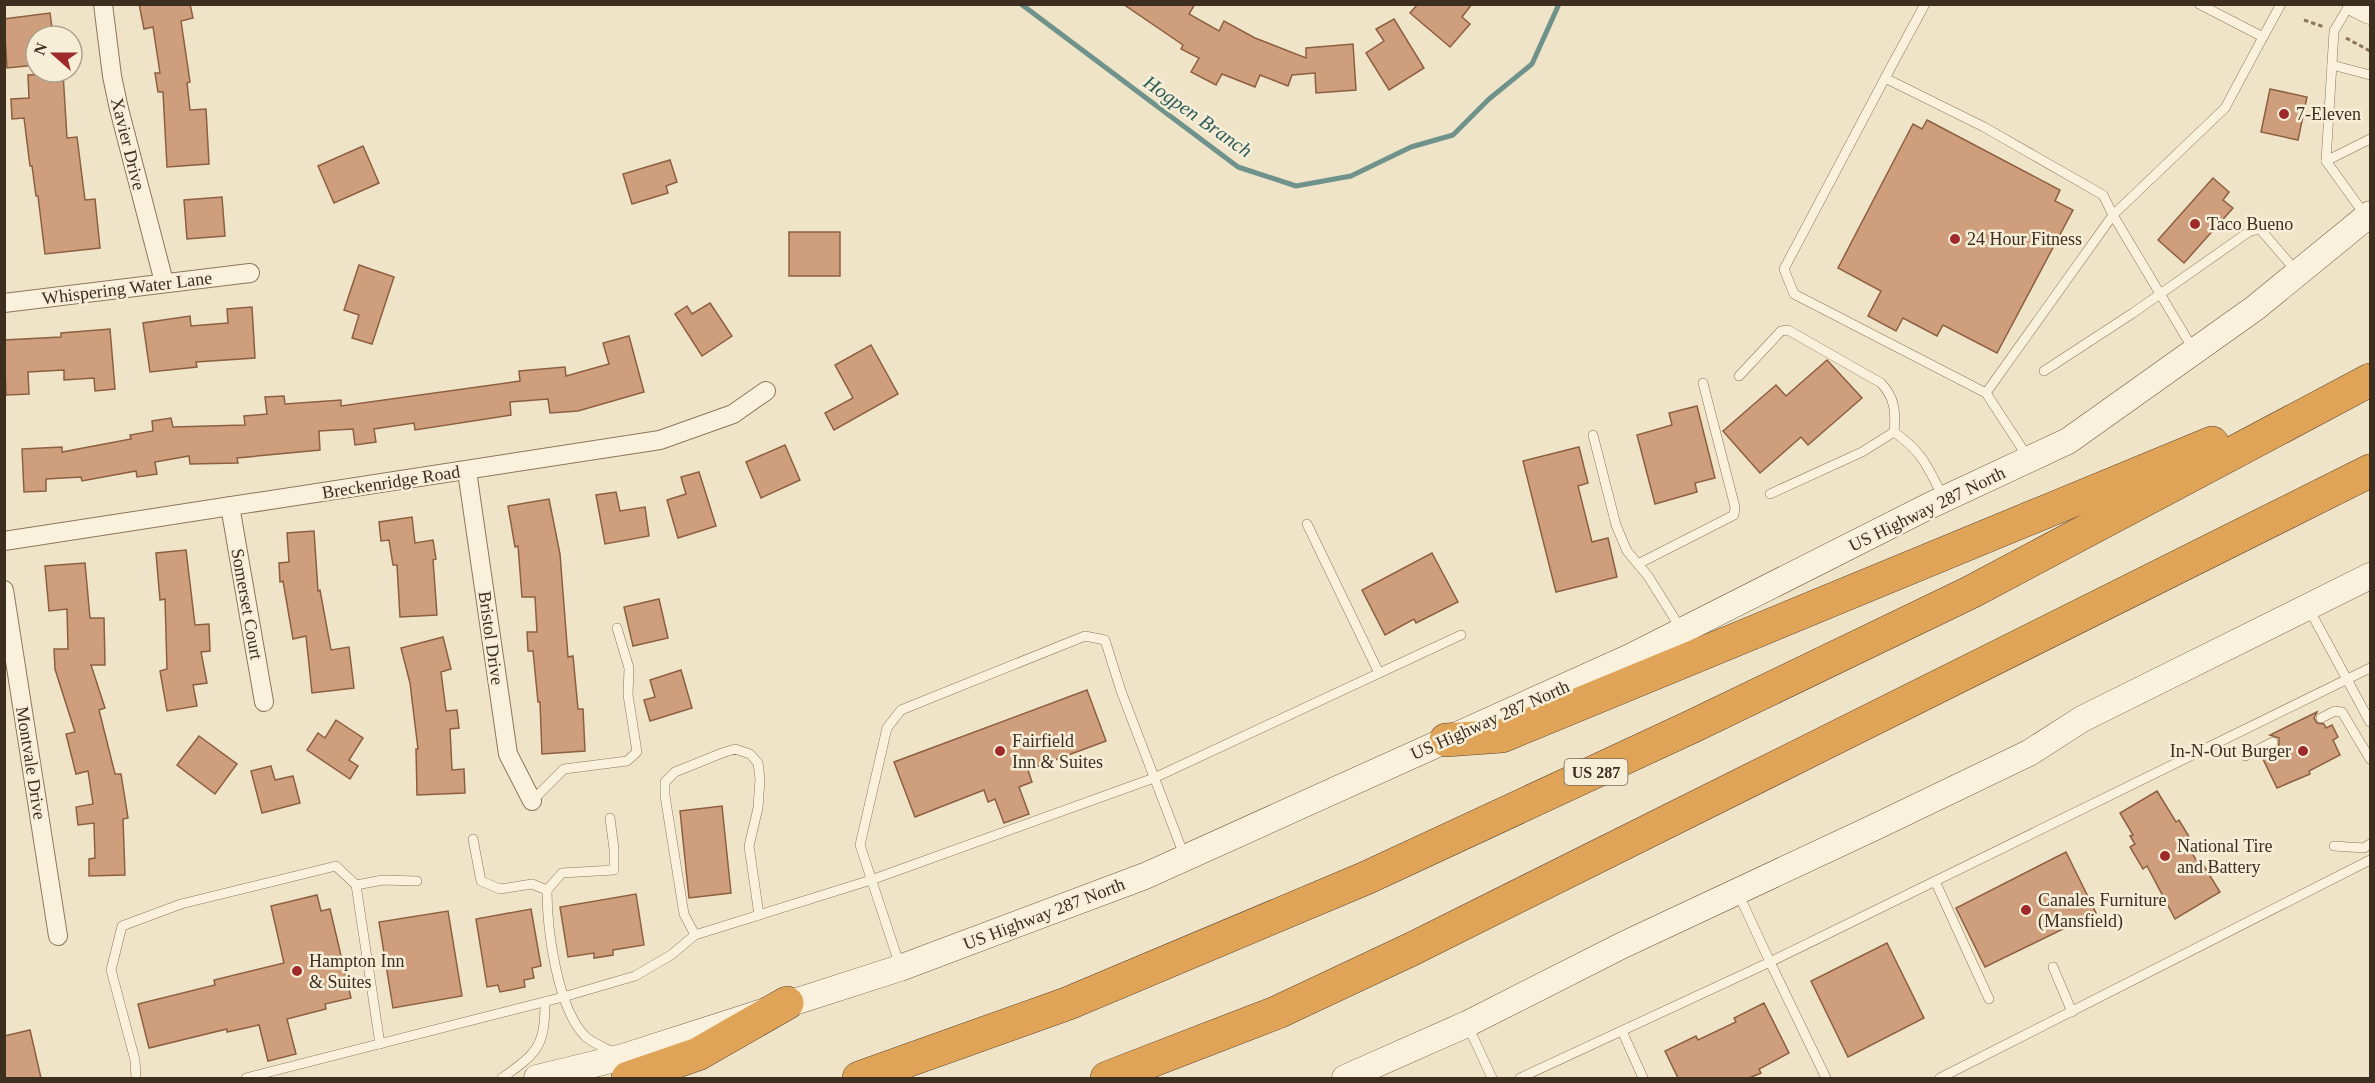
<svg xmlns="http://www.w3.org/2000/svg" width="2375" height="1083" font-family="'Times New Roman',serif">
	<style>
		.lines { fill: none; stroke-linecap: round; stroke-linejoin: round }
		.stream { stroke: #6f938a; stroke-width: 5 }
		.building { fill: #cf9f7d; stroke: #8d5f41; stroke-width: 1.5 }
		.service-casing { stroke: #8d765c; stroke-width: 10 }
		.minor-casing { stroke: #8d765c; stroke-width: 20 }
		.secondary-casing { stroke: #6f573f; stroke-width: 27 }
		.motorway-casing { stroke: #5b4430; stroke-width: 34 }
		.path { stroke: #8d765c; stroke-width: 3; stroke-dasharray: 4.5 3; stroke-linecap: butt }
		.service { stroke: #faf1dc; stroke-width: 9 }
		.minor { stroke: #faf1dc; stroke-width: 18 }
		.secondary { stroke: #faf1dc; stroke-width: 26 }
		.motorway { stroke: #e0a458; stroke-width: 33 }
		.poi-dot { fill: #9e2a2b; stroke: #f7eed8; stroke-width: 2 }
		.labels { text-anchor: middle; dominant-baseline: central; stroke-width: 5; stroke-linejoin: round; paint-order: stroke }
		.shield { fill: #f7eed8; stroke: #756857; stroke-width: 1.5 }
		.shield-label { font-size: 16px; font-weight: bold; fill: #3d2e20 }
		.poi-label { font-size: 18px; fill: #3d2e20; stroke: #f7eed8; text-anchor: start }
		.street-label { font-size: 18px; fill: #3d2e20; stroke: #f7eed8 }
		.water-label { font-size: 20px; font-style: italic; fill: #2f5d5a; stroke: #f7eed8 }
	</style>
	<rect width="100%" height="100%" fill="#f0e4c8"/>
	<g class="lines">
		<polyline class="stream" points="1021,4 1238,167 1296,186 1351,176 1411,147 1453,135 1489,99 1532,64 1559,4"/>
	</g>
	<g class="building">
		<polygon points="139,4 190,4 193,18 181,21 190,82 187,83 190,110 206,109 209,164 167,167 163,92 158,92 155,73 160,73 153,27 144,29"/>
		<polygon points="1123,4 1195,4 1189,14 1219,31 1224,21 1255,38 1306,58 1306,48 1353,44 1356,90 1316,93 1315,73 1292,75 1288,86 1260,75 1255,87 1222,74 1216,85 1191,72 1199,58 1181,49 1183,45"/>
		<polygon points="1418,4 1472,4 1462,17 1470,24 1450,47 1410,13"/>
		<polygon points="50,13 53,36 36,36 36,65 7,68 4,19"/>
		<polygon points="1394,19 1424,68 1389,90 1366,53 1384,41 1376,29"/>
		<polygon points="63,73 67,138 77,137 85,200 95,199 100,248 45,254 38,196 36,196 32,166 30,166 24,118 12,119 11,99 29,98 28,75"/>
		<polygon points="2270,89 2307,97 2298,140 2261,132"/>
		<polygon points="1927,120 2060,190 2055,201 2073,210 1997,353 1943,325 1937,336 1903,318 1896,331 1868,316 1881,291 1838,268 1913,124 1922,129"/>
		<polygon points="363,146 379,183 334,203 318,166"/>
		<polygon points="670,160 677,182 666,186 668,193 632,204 623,174"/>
		<polygon points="2213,178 2229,192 2223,200 2233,208 2184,263 2158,240"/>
		<polygon points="222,197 225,236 187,239 184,200"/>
		<rect x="789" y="232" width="51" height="44"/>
		<polygon points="359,265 394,277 372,344 352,338 359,315 344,310"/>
		<polygon points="710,303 732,336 702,356 675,314 687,306 692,314"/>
		<polygon points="252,307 255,358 196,362 197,367 150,372 143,323 190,316 191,326 228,323 227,309"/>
		<polygon points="110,329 115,389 95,391 94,378 64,380 64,370 28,372 29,394 6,395 4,340 61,337 61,333"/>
		<polygon points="629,336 644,392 578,411 550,413 548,399 510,402 511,415 415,430 414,423 374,429 376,442 355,445 353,429 319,431 320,450 237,458 238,463 190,464 189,456 155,462 157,474 137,477 136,471 82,481 81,477 46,479 46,491 24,492 22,449 62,447 62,452 131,439 130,435 153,431 152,421 171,418 173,427 245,425 244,416 267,414 265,397 284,396 285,404 341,400 341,406 520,381 519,371 565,367 566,376 609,364 603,343"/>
		<polygon points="871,345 898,394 834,430 825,413 853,398 835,365"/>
		<polygon points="1827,360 1862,398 1808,445 1801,437 1760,473 1723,431 1776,385 1786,396"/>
		<polygon points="1697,406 1715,478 1695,483 1697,492 1655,504 1637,435 1672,425 1669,413"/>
		<polygon points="785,445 800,480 761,498 746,462"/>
		<polygon points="1579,447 1588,483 1578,486 1592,542 1608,538 1617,577 1556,592 1523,461"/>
		<polygon points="699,472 716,526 678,538 667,500 686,494 681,477"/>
		<polygon points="616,492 620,511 645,507 649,536 605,544 596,495"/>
		<polygon points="549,499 560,554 568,657 573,656 578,709 583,709 585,751 542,754 540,702 538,702 533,651 528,651 527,632 537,632 535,597 522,597 518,546 515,547 508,506"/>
		<polygon points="412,517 415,543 433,540 436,559 433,560 437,615 400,617 397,565 393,565 389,540 381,541 379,522"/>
		<polygon points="314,531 318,591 320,590 331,650 349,647 354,688 312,693 306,636 293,639 283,581 280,582 279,563 289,562 287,533"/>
		<polygon points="186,550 195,625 209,624 210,651 201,652 207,683 193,685 197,706 167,711 160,671 167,669 165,599 160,600 156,553"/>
		<polygon points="1432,553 1458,602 1416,623 1414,619 1385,635 1362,590"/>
		<polygon points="85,563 90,618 104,618 105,665 91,665 105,708 99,710 115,774 121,774 128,818 123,819 125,875 89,876 89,859 95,858 94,823 78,825 76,807 93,804 88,771 76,774 66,734 75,732 55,669 54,649 68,649 67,609 49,611 45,566"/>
		<polygon points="659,599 668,638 633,646 624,607"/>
		<polygon points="443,637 451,669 441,672 446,711 457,710 459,728 450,729 452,770 464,769 465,793 417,795 416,749 418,749 410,683 401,648"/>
		<polygon points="681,670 692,708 650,721 644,700 655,697 650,680"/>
		<polygon points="1087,690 1106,741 1028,770 1032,782 1019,787 1029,814 1004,823 995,799 988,802 984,790 915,817 894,762"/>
		<polygon points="2317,712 2314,718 2317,723 2324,724 2326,728 2332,725 2338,737 2333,740 2340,755 2309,771 2310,774 2277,788 2261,755 2279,745 2279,738 2270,735"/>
		<polygon points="336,720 363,738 349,760 358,766 350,779 307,750 318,733 325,738"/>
		<polygon points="199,736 237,764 215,794 177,765"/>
		<polygon points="271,766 275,780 293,776 300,803 262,813 251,771"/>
		<polygon points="2157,791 2176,822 2179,820 2191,840 2186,843 2201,868 2204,866 2220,892 2175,919 2147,866 2143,869 2130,847 2135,844 2130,836 2133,835 2120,813"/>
		<polygon points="722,806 731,893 689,898 680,811"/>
		<polygon points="2066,852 2096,913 1985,967 1956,908"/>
		<polygon points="636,894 644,945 613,950 613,955 594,958 594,953 568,957 560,907"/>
		<polygon points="317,895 321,911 330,909 351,998 325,1004 326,1009 287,1019 296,1054 268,1061 259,1025 227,1032 227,1029 149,1048 138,1004 215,985 214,980 284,963 271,906"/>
		<polygon points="531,909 541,966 532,968 534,978 524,980 525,987 500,992 498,985 487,987 476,919"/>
		<polygon points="448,911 462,996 393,1008 379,922"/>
		<polygon points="1887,943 1924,1018 1848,1057 1811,981"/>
		<polygon points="1764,1003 1789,1053 1759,1069 1761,1073 1749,1078 1678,1078 1665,1051 1696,1036 1698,1040 1736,1022 1734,1018"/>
		<polygon points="30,1030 41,1078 4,1078 4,1036"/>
	</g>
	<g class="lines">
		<defs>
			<g id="service">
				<polyline points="1925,4 1885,78 1984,127 2103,195 2113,215 2225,108 2263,37 2199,4"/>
				<polyline points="2350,4 2334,31 2326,161 2365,215"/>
				<polyline points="2263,37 2281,4"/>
				<polyline points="2332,65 2370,75"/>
				<polyline points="1885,78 1784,269 1794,294 1986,393 2113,215 2193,349"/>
				<polyline points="2326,161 2370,139"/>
				<polyline points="2044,371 2133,313 2250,231 2260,229 2296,271"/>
				<path d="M 1739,376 L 1781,331 L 1788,330 L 1881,383 C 1895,398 1896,412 1894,432"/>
				<polyline points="1986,393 2029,459"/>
				<polyline points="1593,435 1616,525 1627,551 1648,576 1681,629"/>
				<path d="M 1770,494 L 1862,452 L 1894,432 C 1923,452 1928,468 1943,497"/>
				<polyline points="1307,524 1379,673"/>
				<polyline points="1638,564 1734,515 1735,507 1703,383"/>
				<polyline points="2309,609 2370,722"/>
				<polyline points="2321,718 2335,711 2342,712 2370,759"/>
				<polyline points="2245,756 2273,742"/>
				<polyline points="532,801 564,769 627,761 637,752 628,695 629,668 617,628"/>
				<path d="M 473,839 L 481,881 L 500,889 L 532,884 L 547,890 C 547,929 557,1009 586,1037 C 594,1044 606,1048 615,1053"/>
				<polyline points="2334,846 2364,848 2370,844"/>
				<polyline points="1935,881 1989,999"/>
				<polyline points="356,885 383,880 417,881"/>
				<polyline points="547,890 562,873 614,870 614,849 610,818"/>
				<polyline points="1738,893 1770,962 2370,668"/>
				<polyline points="695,935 684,914 665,796 665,782 675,772 722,753 735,749 750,754 758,763 760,779 758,808 749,846 759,915"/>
				<polyline points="900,966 860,845 887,728 901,710 1085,636 1105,640 1121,691 1184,855"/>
				<polyline points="2053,967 2072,1012"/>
				<polyline points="1468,1026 1492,1078"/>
				<polyline points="1622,1031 1643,1078"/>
				<polyline points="136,1078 135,1060 111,970 122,926 181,904 336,866 356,885 380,1044"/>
				<polyline points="246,1078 563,997 635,976 671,955 695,935 871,880 1154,778 1461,635"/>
				<path d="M 502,1078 C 537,1053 545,1047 545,1002"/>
				<polyline points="1520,1078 1770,962 1826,1078"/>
				<polyline points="1940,1078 2370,860"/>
			</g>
			<g id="minor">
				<polyline points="103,4 112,76 119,109 164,282"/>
				<polyline points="4,303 250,273"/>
				<polyline points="467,471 508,754 532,801"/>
				<polyline points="230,506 264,702"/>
				<polyline points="4,541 660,440 733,414 766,391"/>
				<polyline points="4,590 58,936"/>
			</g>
			<g id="secondary">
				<polyline points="2356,4 2370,11"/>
				<polyline points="537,1078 623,1057 900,968 1145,876 1630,657 1929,506 2068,441 2255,308 2370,214"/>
				<polyline points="1345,1078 1467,1024 1623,945 1875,827 2029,753 2082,719 2370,576"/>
			</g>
			<g id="motorway">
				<polyline points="1446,740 1502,736 2212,443"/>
				<polyline points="628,1078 698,1054 787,1003"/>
				<polyline points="859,1078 1069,1003 1366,878 1691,727 1971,592 2370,380"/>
				<polyline points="1107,1078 1278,1012 1412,949 2370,471"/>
			</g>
		</defs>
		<use href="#service" class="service-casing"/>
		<use href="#minor" class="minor-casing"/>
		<use href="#secondary" class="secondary-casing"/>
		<use href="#motorway" class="motorway-casing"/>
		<g class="path">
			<polyline points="2304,20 2324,27"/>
			<polyline points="2346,38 2370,51"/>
		</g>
		<use href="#service" class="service"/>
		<use href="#minor" class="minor"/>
		<use href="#secondary" class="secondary"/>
		<use href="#motorway" class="motorway"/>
	</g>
	<g class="poi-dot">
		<circle cx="2284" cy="114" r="6"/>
		<circle cx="2195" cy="224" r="6"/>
		<circle cx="1955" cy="239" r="6"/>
		<circle cx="1000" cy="751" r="6"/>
		<circle cx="2303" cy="751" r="6"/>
		<circle cx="2165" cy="856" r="6"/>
		<circle cx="2026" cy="910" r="6"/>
		<circle cx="297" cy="971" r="6"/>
	</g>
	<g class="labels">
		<rect class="shield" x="1564.5" y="759" width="63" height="26" rx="4.5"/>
		<g class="shield-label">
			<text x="1596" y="772">US 287</text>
		</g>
		<g class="poi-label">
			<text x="2296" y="114">7-Eleven</text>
			<text x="2207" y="224">Taco Bueno</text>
			<text x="1967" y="239">24 Hour Fitness</text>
			<text x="1012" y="741">Fairfield<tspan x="1012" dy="21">Inn &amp; Suites</tspan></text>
			<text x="2291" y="751" text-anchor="end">In-N-Out Burger</text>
			<text x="2177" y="846">National Tire<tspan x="2177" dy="21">and Battery</tspan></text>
			<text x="2038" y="900">Canales Furniture<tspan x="2038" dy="21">(Mansfield)</tspan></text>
			<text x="309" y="961">Hampton Inn<tspan x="309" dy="21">&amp; Suites</tspan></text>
		</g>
		<g class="street-label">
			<text transform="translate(128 144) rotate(76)">Xavier Drive</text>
			<text transform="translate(127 288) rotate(-7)">Whispering Water Lane</text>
			<text transform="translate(391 482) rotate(-9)">Breckenridge Road</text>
			<text transform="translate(1927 509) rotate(-26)">US Highway 287 North</text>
			<text transform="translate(247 604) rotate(80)">Somerset Court</text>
			<text transform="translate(491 638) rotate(82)">Bristol Drive</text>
			<text transform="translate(1490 720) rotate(-24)">US Highway 287 North</text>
			<text transform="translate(31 763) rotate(81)">Montvale Drive</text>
			<text transform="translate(1044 914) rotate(-21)">US Highway 287 North</text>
		</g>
		<g class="water-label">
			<text transform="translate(1198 116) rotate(35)">Hogpen Branch</text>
		</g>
	</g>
	<rect width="2375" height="1083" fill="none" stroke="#3d2e20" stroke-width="12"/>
	<g transform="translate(54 54) rotate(291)"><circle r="28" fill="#f7eed8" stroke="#ada18e" stroke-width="1.5"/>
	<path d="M0-4.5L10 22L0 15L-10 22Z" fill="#9e2a2b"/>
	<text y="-9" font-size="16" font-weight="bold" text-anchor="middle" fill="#3d2e20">N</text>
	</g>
</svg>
